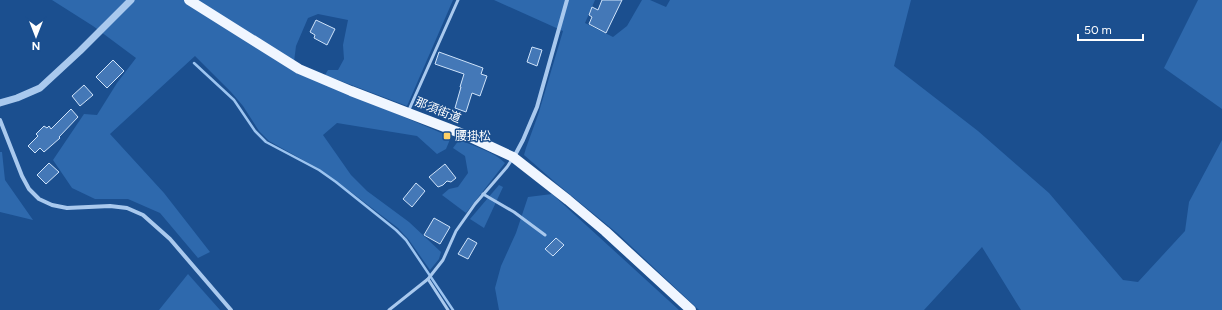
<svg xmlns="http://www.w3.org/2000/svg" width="1222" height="310" font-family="Figtree,'Noto Sans JP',sans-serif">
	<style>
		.green { fill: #2e69ad }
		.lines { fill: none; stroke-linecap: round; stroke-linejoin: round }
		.stream { stroke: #9cc4f0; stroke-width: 2.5 }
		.building { fill: #4478b7; stroke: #cfe3fa }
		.service { stroke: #a9c9ee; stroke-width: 3 }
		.minor { stroke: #a9c9ee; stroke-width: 4 }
		.tertiary { stroke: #a9c9ee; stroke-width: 7 }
		.primary { stroke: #f0f6ff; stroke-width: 10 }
		.poi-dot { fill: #ffd166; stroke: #1b4f8f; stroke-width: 1.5 }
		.labels { text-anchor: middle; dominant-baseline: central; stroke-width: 3; stroke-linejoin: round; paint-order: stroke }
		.street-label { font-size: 12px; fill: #fff; stroke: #1b4f8f }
		.poi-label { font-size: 12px; fill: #fff; stroke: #1b4f8f; text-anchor: start }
	</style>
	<rect width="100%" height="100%" fill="#1b4f8f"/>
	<g class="green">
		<polygon points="52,0 453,0 407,106 325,75 328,70 338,70 344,59 343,45 348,20 318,14 308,18 296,46 294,62 338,89 451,137 446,149 437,154 417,136 337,123 323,135 351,175 367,191 409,222 441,252 439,259 430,270 409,240 398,228 347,189 319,169 269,141 259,131 243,106 231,92 195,56 110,134 164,193 210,252 198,258 160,213 128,199 95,199 72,188 53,160 84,114 97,115 117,83 136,58 93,26"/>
		<polygon points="494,0 595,0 585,23 613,37 627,26 642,0 650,0 666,7 670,0 911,0 894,66 978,131 1049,193 1123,280 1138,282 1185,231 1189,202 1222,140 1222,310 1021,310 982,247 924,310 699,310 617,233 556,183 524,155 526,148 538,115 563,31"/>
		<polygon points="1198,0 1222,0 1222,109 1164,68"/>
		<path d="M 459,140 C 474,146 494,152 505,163 L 466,213 L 442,195 L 449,189 L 458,187 L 468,173 L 465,156 L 453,148 Z"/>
		<polygon points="0,152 2,152 5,180 33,220 0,212"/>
		<polygon points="499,185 503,187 484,228 470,219"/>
		<polygon points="552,194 679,310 499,310 495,288 501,266 516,233 528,197"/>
		<polygon points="188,274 220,310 159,310"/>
	</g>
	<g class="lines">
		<polyline class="stream" points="194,63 234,100 255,131 266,142 319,170 336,182 396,230 406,240 453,310"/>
	</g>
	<g class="building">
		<polygon points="602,0 622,0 606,33 589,24 592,17 589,15 592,7 598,10"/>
		<polygon points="316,20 335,29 327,45 314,38 315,35 310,32"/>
		<polygon points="532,47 542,50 537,66 527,62"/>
		<polygon points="439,52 483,68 481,74 487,76 480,96 472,93 466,112 455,108 461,87 460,87 464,74 435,64"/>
		<polygon points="113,60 124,71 107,88 96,77"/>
		<polygon points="84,85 93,95 80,106 72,96"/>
		<polygon points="71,109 78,117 59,137 60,138 44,152 40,148 35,153 28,146 38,136 36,134 44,126 47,128 49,126 51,129"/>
		<polygon points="49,163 59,172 46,184 37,175"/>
		<polygon points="445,164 456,178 451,182 447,181 443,185 438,187 429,177"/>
		<polygon points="416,183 425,191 412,207 403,199"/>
		<polygon points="434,218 450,227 440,244 424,235"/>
		<polygon points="468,238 477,243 468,259 458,254"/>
		<polygon points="556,238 564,245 553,256 545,249"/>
	</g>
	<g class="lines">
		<g class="service">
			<polyline points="408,112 458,0"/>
			<polyline points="483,194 514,212 545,235"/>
			<polyline points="428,279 448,310"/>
			<polyline points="389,310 428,279 443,260 456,231 475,204 507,167 513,158"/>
		</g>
		<g class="minor">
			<polyline points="0,120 22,176 29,189 39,199 52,205 67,208 110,206 127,208 143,215 170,239 231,310"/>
			<polyline points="514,157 523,140 537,107 567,0"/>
		</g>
		<polyline class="tertiary" points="0,103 17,98 40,88 80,51 131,0"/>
		<polyline class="primary" points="189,0 299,69 351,91 468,136 513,157 568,200 605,231 691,310"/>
	</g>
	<rect class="poi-dot" x="443" y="132" width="8" height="8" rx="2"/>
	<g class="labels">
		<g class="street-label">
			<text transform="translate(438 110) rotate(22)">那須街道</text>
		</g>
		<g class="poi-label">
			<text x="455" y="136">腰掛松</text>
		</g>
	</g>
	<g transform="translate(36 36) rotate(180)" stroke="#1b4f8f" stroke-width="3" paint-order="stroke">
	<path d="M0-3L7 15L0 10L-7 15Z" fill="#ffffff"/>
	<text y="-6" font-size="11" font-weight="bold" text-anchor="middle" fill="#ffffff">N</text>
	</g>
	<path d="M1078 34v6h65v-6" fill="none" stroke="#ffffff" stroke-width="2"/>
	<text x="1084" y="34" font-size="12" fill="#ffffff" stroke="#1b4f8f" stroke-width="3" paint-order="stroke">50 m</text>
</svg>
